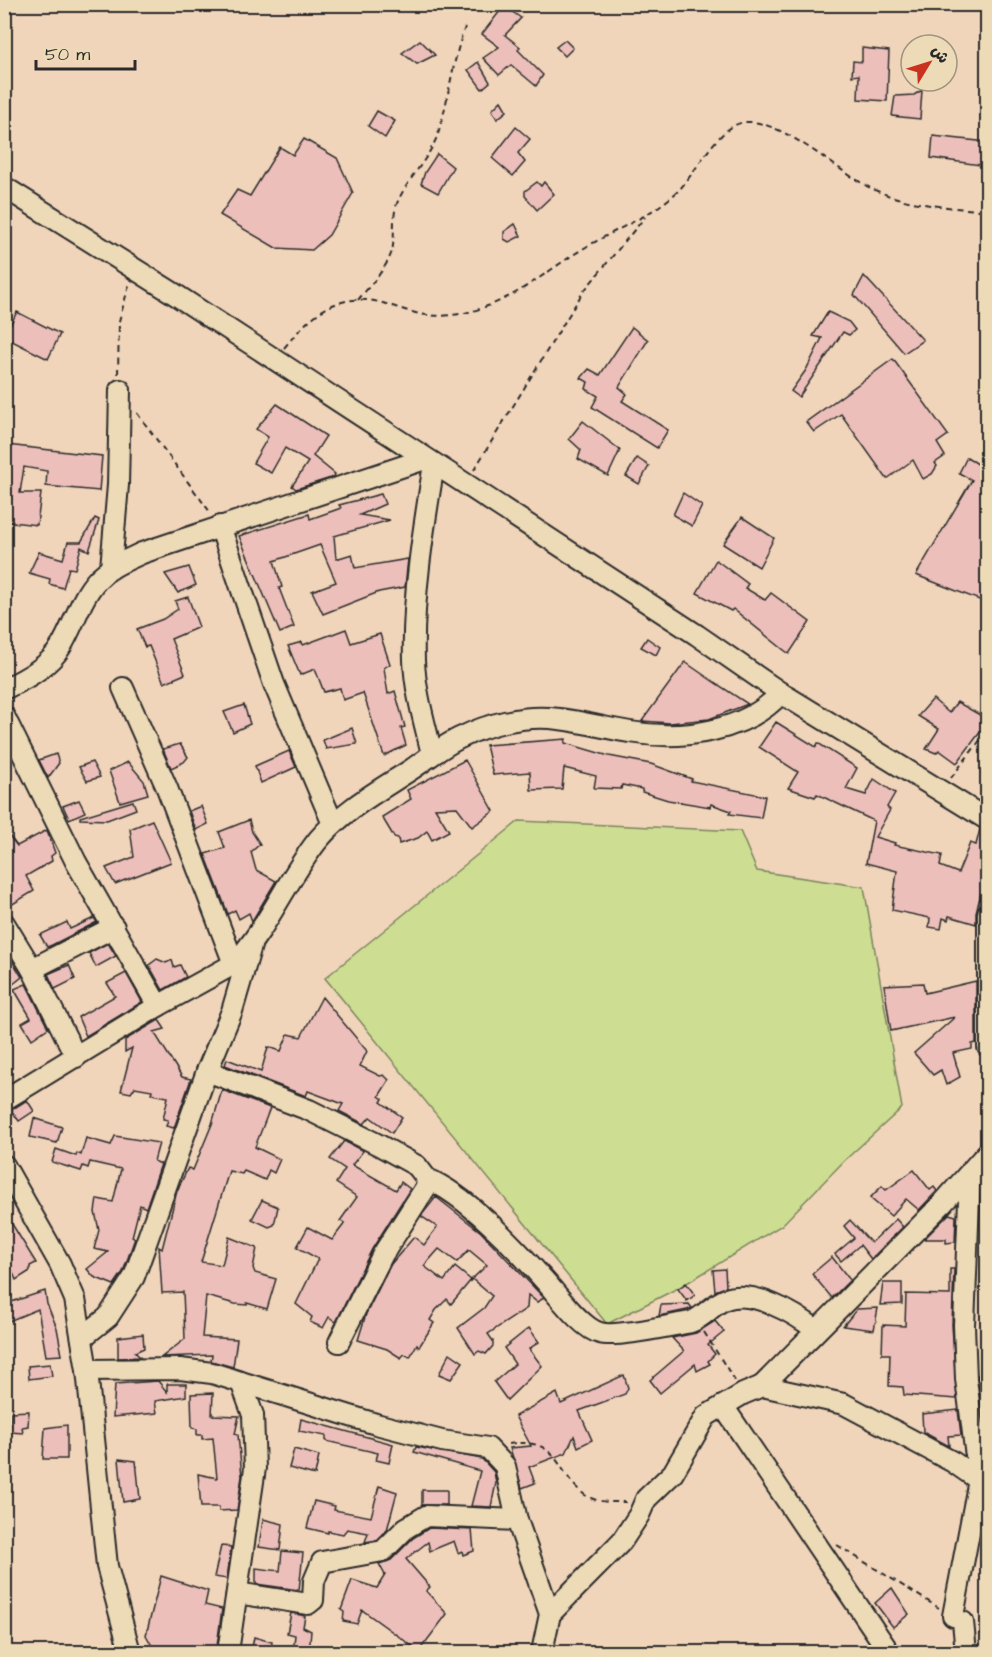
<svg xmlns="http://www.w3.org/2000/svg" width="992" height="1657" font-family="'Architects Daughter','Playpen Sans Arabic',sans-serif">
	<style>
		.green { fill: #cdde92; stroke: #7c845e; stroke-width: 1.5 }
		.building { fill: #edbfbb; stroke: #2b2b2b; stroke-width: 1.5 }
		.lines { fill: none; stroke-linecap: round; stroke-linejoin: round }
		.minor-casing { stroke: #2b2b2b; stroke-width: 24 }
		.path { stroke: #2b2b2b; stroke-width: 2; stroke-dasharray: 6 4.5; stroke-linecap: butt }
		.minor { stroke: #eddab7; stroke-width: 20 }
	</style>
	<rect width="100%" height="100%" fill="#f1d5bb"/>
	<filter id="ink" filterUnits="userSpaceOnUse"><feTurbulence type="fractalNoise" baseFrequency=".0167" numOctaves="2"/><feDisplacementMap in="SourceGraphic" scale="12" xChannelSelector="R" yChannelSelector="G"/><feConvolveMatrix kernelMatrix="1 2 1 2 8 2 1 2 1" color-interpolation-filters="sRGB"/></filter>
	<g filter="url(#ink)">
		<polygon class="green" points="519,821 740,831 757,871 864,887 902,1108 845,1160 782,1225 682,1286 607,1324 325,978"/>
		<g class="building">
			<polygon points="504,6 521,18 505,35 520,47 518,50 543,75 536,86 511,65 499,75 483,58 499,47 482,34"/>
			<polygon points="420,40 435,55 417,64 402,53"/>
			<polygon points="565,40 573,48 565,56 556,47"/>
			<polygon points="862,48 889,51 887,101 858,99 859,75 852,76 853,61 862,62"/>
			<polygon points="478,62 490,82 482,89 468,70"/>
			<polygon points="922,90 920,119 892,116 895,96 914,95"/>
			<polygon points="501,101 507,111 497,119 492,110"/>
			<polygon points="377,111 395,121 385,138 368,126"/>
			<polygon points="516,127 530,139 518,153 525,162 513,176 492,158"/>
			<polygon points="933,136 987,142 987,166 931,158"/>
			<polygon points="304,139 337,158 353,193 329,235 312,250 276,248 220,215 237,190 250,196 280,147 293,155"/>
			<polygon points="437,154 453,167 438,193 421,184 425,172"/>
			<polygon points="537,182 541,186 544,182 554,194 537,210 525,196 525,191"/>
			<polygon points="515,224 521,236 509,242 504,239 504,232"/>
			<polygon points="864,276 923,340 904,353 854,295"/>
			<polygon points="17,312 60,334 48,359 4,337"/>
			<polygon points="828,312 849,322 855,330 849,335 843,332 799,397 791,391 806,370 822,338 813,336"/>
			<polygon points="632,327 648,340 619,387 627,394 622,401 668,430 657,448 592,407 598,396 586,389 588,382 581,378 589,369 600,375"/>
			<polygon points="893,359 948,435 937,443 945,456 935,463 937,466 932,474 923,479 913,460 887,479 841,414 814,432 806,422"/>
			<polygon points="277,404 326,436 313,456 335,474 334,477 296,489 292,486 308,462 285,448 271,473 253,463 268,437 256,429"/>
			<polygon points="583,421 620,450 608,476 578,459 581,450 569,439"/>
			<polygon points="7,445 102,456 99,491 46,486 47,471 24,467 20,493 41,493 37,525 4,521"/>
			<polygon points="967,457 987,470 987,603 916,575 972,480 959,473"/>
			<polygon points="637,458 649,466 639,484 626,476"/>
			<polygon points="683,493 702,506 692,526 673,515"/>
			<polygon points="381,494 385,504 360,515 390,520 334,536 336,559 352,554 355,568 408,559 405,587 379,592 323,614 312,591 336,582 320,545 274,561 282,587 279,588 294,627 280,633 239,536 309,514 310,519 341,508 339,505"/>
			<polygon points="742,517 774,538 759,567 723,544"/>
			<polygon points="95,518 99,520 89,551 81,547 75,569 69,568 63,588 49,584 50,579 29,573 39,552 63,559 68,542 81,542"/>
			<polygon points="716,560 748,584 745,588 765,600 771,593 810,622 789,654 733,609 731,611 697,593"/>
			<polygon points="189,567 196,585 178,593 165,574"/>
			<polygon points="188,597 199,627 171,639 185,674 164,683 149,646 145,647 137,629 163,619 178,609 175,601"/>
			<polygon points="346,629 351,643 380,634 390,664 384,668 388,694 395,691 405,727 401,728 406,745 384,756 363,693 343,700 340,688 324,692 315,669 300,675 288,646 302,642 303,645"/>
			<polygon points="647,638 660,647 656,655 641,647"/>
			<polygon points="685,662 714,682 748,704 709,719 670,723 642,721"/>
			<polygon points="933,699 949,713 957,702 987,719 987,723 957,763 939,750 936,753 926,749 939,729 918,716"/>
			<polygon points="244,705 250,724 233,732 224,712"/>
			<polygon points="776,722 816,747 818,743 857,768 846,789 866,795 874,779 895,793 887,807 890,810 875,837 895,843 894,845 942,855 940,866 958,873 970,843 976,845 980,829 987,832 987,871 976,912 976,924 949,916 948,920 943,918 941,929 929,927 930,918 892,910 897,871 866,863 874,821 817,794 815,797 788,788 798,772 759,747"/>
			<polygon points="352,728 357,744 326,749 323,740"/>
			<polygon points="566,739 565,743 609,756 651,764 692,779 691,781 765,796 761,818 729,814 731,811 711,804 710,807 668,800 642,792 642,789 622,785 621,789 594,788 596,776 564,768 562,789 531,790 530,772 493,775 486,745"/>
			<polygon points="180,744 188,757 184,762 171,768 163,749"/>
			<polygon points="289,751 296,767 261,783 255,766"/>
			<polygon points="56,754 59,763 48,778 39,760"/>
			<polygon points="465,760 494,811 472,827 457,807 435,808 449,831 432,840 427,831 418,838 399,844 398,838 394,837 382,817 411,799 407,790"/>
			<polygon points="92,762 100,777 87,781 79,767"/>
			<polygon points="128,762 144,781 148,794 120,802 109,771"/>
			<polygon points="79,800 85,812 69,819 63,806"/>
			<polygon points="133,801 136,809 107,820 80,819 80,817"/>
			<polygon points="201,806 208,824 196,830 189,811"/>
			<polygon points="152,820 171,862 115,884 106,868 134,857 130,829"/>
			<polygon points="249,820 252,832 260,844 251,852 256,870 276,881 252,921 249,913 239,919 235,910 228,914 205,854 225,848 219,832"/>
			<polygon points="4,829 17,846 47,830 55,853 51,856 52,861 26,876 34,891 11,905 4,894"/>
			<polygon points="94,918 97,922 52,945 47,947 40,935 67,922 70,929"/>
			<polygon points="108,943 116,956 96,967 89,953"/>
			<polygon points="7,952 22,977 12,985 4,972 4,953"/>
			<polygon points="157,959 166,963 172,960 174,967 180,965 186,977 163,990 149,965"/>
			<polygon points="69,965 75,979 55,989 48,974"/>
			<polygon points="126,973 142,1002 86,1036 78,1017 115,996 107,983"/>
			<polygon points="976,981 976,1043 972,1044 972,1049 953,1053 960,1077 946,1085 941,1070 933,1075 914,1053 955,1017 891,1031 884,985 923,983 925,993"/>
			<polygon points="26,984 48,1028 32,1039 22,1023 31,1018 14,989"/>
			<polygon points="322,997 367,1051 360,1066 380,1076 384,1075 389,1080 379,1096 383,1099 381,1102 402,1117 392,1133 370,1117 364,1124 339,1111 343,1104 308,1091 306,1096 225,1065 227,1059 261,1072 268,1047 281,1051 288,1034 301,1037"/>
			<polygon points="159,1020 165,1029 154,1032 182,1077 191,1079 174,1128 166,1126 168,1120 163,1119 168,1097 151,1094 152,1090 135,1087 131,1093 121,1091 132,1048 125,1052 125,1040"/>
			<polygon points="222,1090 270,1108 255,1147 280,1159 274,1173 269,1170 265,1180 244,1171 242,1174 229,1171 201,1262 222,1265 229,1237 257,1248 253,1268 255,1273 276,1279 267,1309 247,1303 247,1305 235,1304 206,1296 202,1337 237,1339 233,1367 211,1361 212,1355 162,1357 185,1339 183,1292 162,1293 159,1247 162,1249 177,1191 188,1168 193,1170 212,1124"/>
			<polygon points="27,1100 34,1111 19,1121 11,1110"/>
			<polygon points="34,1118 62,1127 57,1143 30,1137"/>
			<polygon points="115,1136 159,1143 154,1161 161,1164 146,1208 140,1205 132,1237 135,1238 123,1272 114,1285 94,1277 87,1269 108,1252 94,1249 99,1230 95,1212 97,1199 113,1202 121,1169 90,1162 88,1168 83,1166 81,1171 52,1162 56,1149 76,1156 77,1153 81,1155 86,1138 111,1145"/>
			<polygon points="344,1141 363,1151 352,1165 396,1190 401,1182 410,1189 372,1249 336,1322 329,1317 323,1328 310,1322 312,1317 296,1304 318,1259 297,1247 308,1227 332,1240 345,1223 340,1221 357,1197 336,1183 345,1169 330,1159"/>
			<polygon points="914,1170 930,1190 934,1187 937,1191 919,1210 906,1199 891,1216 870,1198 882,1186 886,1190"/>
			<polygon points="436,1197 481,1232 544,1298 537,1302 528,1295 527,1308 488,1334 493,1341 493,1346 486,1354 479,1351 475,1354 458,1328 484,1308 492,1296 472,1279 487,1265 469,1250 457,1262 439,1249 424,1266 444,1281 455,1267 471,1280 451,1304 447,1299 436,1310 430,1320 434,1323 419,1347 417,1344 410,1357 404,1354 401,1358 387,1349 358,1340 366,1314 391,1264 414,1237 424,1245 437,1227 421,1216"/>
			<polygon points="262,1200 278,1207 274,1225 269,1227 252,1219"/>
			<polygon points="4,1211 36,1263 30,1266 30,1271 16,1280 4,1252"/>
			<polygon points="949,1214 956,1216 955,1242 946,1243 946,1239 924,1239"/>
			<polygon points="896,1219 903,1227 871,1259 860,1245 841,1261 835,1254 854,1238 844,1226 850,1220 871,1243"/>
			<polygon points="832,1257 850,1280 832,1298 812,1274"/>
			<polygon points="725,1269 726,1287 715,1291 713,1270"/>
			<polygon points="950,1269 954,1269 952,1325 957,1399 904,1395 903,1387 889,1386 890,1354 882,1354 883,1325 905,1326 906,1294 950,1295"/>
			<polygon points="686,1283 695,1295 687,1301 678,1289"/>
			<polygon points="883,1283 902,1283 902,1304 880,1305"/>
			<polygon points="45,1291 47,1304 57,1328 62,1355 46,1356 38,1309 9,1321 5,1304"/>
			<polygon points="689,1304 692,1308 687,1310 659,1316 661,1305"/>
			<polygon points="878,1308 874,1330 843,1326 857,1309"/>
			<polygon points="715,1321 724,1332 708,1345 715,1354 708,1361 710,1364 697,1371 695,1364 660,1393 650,1380 684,1351 672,1338 696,1333"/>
			<polygon points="529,1328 539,1342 529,1349 542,1366 507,1400 494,1382 515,1364 504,1348"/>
			<polygon points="143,1334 144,1348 135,1352 140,1357 118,1358 118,1337"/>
			<polygon points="450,1353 463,1362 451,1379 439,1374"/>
			<polygon points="50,1364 52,1376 29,1379 28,1366"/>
			<polygon points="983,1374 986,1394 980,1395 978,1375"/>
			<polygon points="624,1375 628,1388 625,1394 579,1411 592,1440 578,1447 574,1436 566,1453 529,1467 535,1483 522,1488 510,1448 531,1446 515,1416 557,1393 561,1404"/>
			<polygon points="158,1381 167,1392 167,1384 186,1384 186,1396 155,1401 157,1413 113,1417 115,1384"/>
			<polygon points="213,1393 212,1415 239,1416 235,1434 238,1435 242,1476 237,1510 219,1511 219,1507 201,1507 198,1474 217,1478 213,1438 202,1439 202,1435 197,1435 197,1429 192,1428 191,1394"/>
			<polygon points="958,1410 961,1435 948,1436 949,1446 923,1432 922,1414"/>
			<polygon points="29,1411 28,1426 22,1427 23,1433 10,1432 11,1412"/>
			<polygon points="301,1419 393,1444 389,1463 376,1460 378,1453 326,1441 326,1436 299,1431"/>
			<polygon points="67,1425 67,1459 43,1459 45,1428"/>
			<polygon points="416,1447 482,1459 494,1472 496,1483 491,1507 471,1506 480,1471 414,1452"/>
			<polygon points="294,1449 319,1456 315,1475 289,1468"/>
			<polygon points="119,1459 136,1461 140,1499 123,1502"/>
			<polygon points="379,1486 397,1492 387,1530 377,1540 365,1542 368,1533 347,1529 343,1534 328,1531 328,1533 307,1528 314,1501 335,1506 334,1510 371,1517"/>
			<rect x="422" y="1490" width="25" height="15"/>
			<polygon points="263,1519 283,1524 280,1550 259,1547"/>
			<polygon points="429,1528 472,1530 474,1551 463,1555 462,1551 458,1553 454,1541 430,1551 428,1542 406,1559 430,1587 426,1591 447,1614 419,1651 362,1610 357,1624 343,1621 344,1612 341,1610 352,1580 377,1588 385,1575 379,1564 391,1560 413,1538"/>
			<polygon points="221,1546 231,1547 227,1579 214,1577"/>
			<polygon points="282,1551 303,1553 299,1590 256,1584 256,1568 280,1571"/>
			<polygon points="161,1576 208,1591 205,1605 222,1609 216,1653 156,1653 146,1635"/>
			<polygon points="892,1588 909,1614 893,1627 875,1603"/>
			<polygon points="291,1613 305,1616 303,1627 311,1631 309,1653 293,1653 295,1635 287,1633"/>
			<polygon points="254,1637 272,1642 271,1653 251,1653"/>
		</g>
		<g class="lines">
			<defs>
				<g id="minor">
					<polyline points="4,187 173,293 697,635 781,693 988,820"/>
					<polyline points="220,526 274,684 333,824"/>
					<polyline points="111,568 118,485 120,390"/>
					<polyline points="123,688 167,788 234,964"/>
					<path d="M 4,689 C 24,680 49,666 60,648 C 74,626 80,598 98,579 C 110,566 128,560 142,553 L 425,459"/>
					<polyline points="4,716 76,862 158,1006"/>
					<path d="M 432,754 C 425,724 415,692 414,660 C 412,598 424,526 434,464"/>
					<polyline points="988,913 988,1047"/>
					<polyline points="4,923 32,969 76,1057"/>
					<polyline points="32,969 114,927"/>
					<polyline points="207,1071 309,1110 379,1145 417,1166 427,1179 426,1187 383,1254 339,1342"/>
					<path d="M 4,1100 L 158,1006 L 234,964 C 268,928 287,879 318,840 C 343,810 380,790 412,769 C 428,758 444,745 462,737 C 488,724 521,716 550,718 C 577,720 604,728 630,732 C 681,741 746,732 781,693"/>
					<polyline points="4,1165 60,1264 75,1299 87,1370 107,1566 130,1652"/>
					<polyline points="970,1175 964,1325 966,1379 979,1480 953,1462 844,1404 762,1386 942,1204 988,1152"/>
					<path d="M 427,1179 C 464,1193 517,1249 544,1280 C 557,1294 582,1329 600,1333 C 616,1338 672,1325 691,1322 C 704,1317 713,1304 726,1299 C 753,1289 796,1314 816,1330"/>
					<polyline points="83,1337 108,1317 134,1277 207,1071 232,1011 251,946"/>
					<polyline points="87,1370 180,1369 212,1373 376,1424 442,1441 488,1448 505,1466 517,1520 550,1614 542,1652"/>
					<polyline points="723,1406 889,1652"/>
					<polyline points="237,1593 308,1604 313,1600 314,1581 322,1562 383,1551 406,1528 426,1516 517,1520"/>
					<polyline points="550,1614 622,1541 639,1515 646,1499 673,1473 706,1416 743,1394 762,1386"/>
					<polyline points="953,1616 979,1480 988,1485"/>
					<polyline points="963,1622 966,1652"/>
					<polyline points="228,1652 255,1468 253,1415 241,1382"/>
				</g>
			</defs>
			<use href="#minor" class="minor-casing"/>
			<g class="path">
				<path d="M 358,300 C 370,285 386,270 392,251 C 396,234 391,217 398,201 C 409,177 429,159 438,134 C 449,99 452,62 465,27"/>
				<path d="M 284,348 C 310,316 334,292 379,302 C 395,306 410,313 427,315 C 458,319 491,307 517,292 C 541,278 562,261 586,247 C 616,229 652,216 678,191 C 697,172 718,124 746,122 C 785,120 840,175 877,191 C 912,206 950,207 988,211"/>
				<polyline points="118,374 119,321 129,285"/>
				<polyline points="137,413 210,512"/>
				<polyline points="474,470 583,292 645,217"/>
				<polyline points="951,778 988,730"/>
				<polyline points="704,1332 735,1381"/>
				<path d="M 509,1444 C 561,1436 555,1473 585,1495 C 597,1503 613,1502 626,1502"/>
				<polyline points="837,1545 939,1608"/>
				<polyline points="980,1633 988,1638"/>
			</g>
			<use href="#minor" class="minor"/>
		</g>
	</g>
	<rect width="992" height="1657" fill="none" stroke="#eddab7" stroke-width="24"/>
	<rect x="12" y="12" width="968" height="1633" fill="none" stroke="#2b2b2b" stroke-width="2" filter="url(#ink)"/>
	<g transform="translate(929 63) rotate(52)"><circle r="28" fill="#eddab7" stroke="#9f947f" stroke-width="1.5"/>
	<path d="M0-4.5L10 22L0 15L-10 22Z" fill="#c8321e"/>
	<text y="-9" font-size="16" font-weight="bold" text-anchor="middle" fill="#2b2b2b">ش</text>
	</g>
	<path d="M36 60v9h99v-9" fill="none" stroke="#2b2b2b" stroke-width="3"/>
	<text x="45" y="60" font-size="18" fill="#2b2b2b" stroke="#eddab7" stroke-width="4.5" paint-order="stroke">50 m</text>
</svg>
